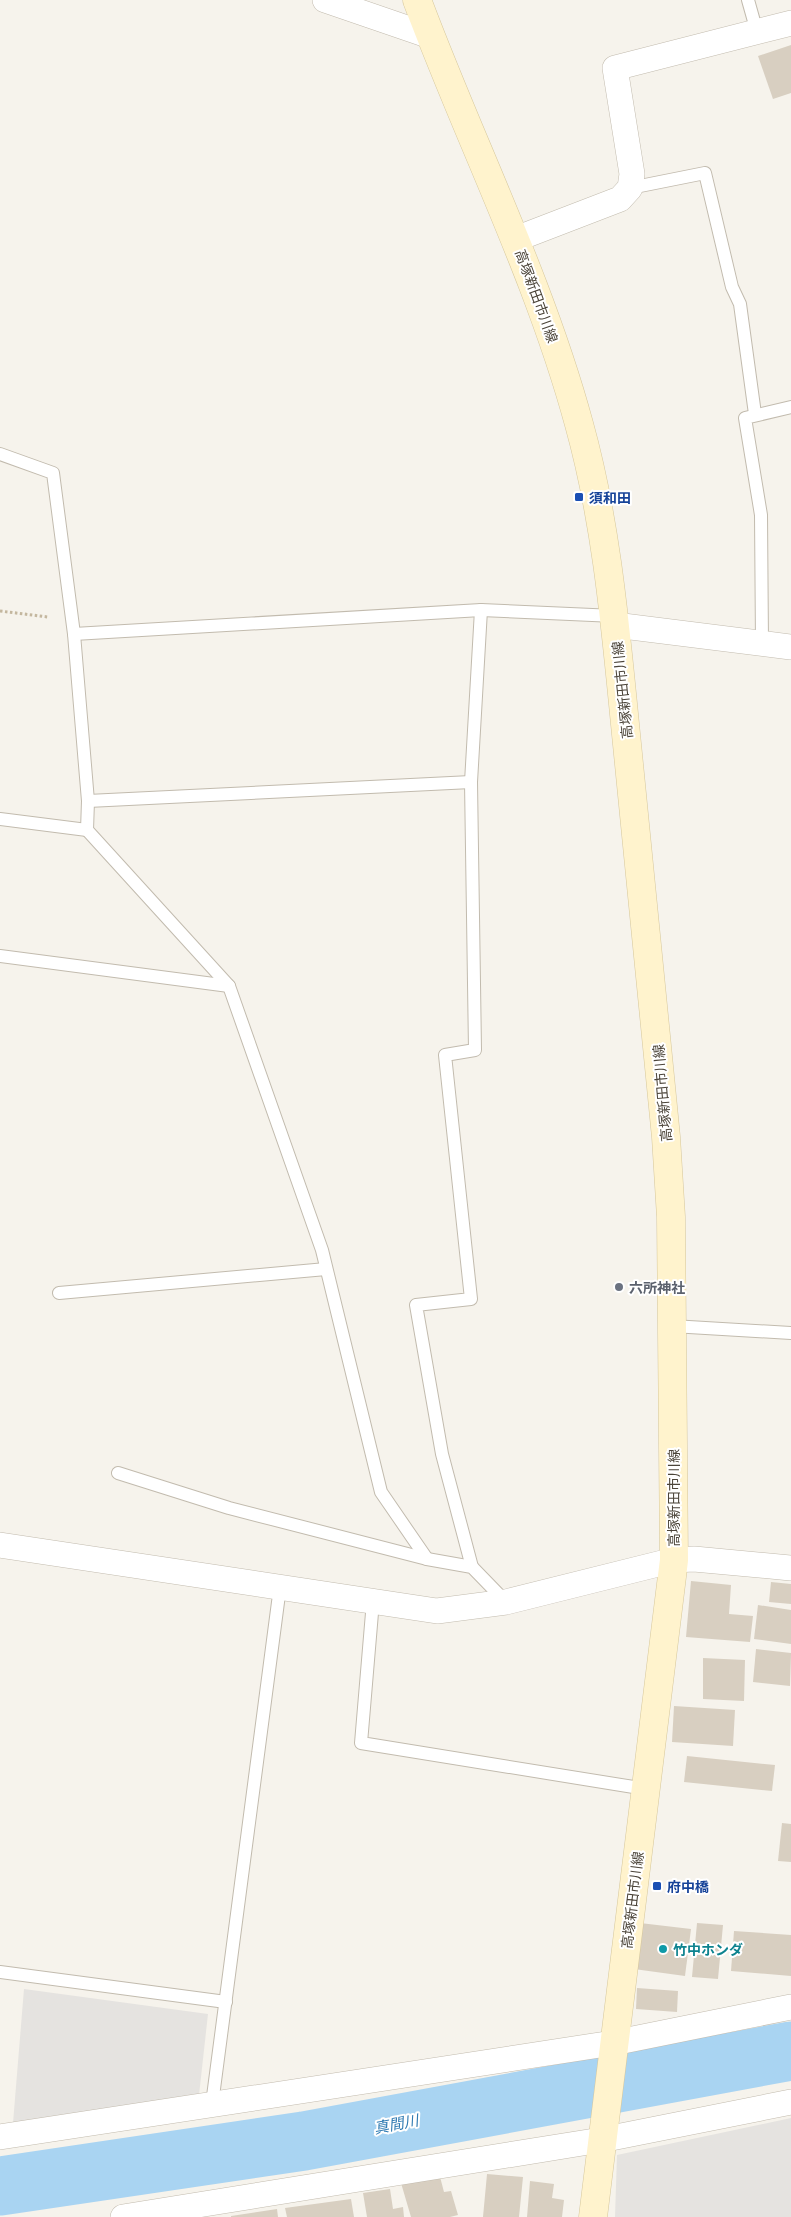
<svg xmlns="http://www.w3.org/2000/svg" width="791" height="2217" font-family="Manrope,'Noto Sans JP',sans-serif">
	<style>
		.parking { fill: #e5e3e0 }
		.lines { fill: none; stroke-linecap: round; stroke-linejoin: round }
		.river { stroke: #a9d4f2; stroke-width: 59 }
		.building { fill: #d8cfc1 }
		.lane-casing { stroke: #c2bbae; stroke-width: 14 }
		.street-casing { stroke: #c2bbae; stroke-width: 26 }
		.secondary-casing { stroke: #d6c79b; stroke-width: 29 }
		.path { stroke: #c4b79f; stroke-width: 3; stroke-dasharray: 2.5 2.5; stroke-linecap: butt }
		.lane { stroke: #fff; stroke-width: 12 }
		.street { stroke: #fff; stroke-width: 25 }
		.secondary { stroke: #fff3cd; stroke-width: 28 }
		.transit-dot { fill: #1a4fb4; stroke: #fff; stroke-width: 2 }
		.worship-dot { fill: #6b7280; stroke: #fff; stroke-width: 2 }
		.culture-dot { fill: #0f9aa8; stroke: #fff; stroke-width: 2 }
		.labels { text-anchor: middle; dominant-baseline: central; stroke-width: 4; stroke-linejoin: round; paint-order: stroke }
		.street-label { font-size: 14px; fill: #4b4439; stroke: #fff }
		.transit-label { font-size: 14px; font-weight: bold; fill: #164399; stroke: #fff; text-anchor: start }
		.worship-label { font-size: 14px; font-weight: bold; fill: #5b616d; stroke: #fff; text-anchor: start }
		.culture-label { font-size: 14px; font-weight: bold; fill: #0d838f; stroke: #fff; text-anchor: start }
		.water-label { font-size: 15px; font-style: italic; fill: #2e7ab2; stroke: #fff }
	</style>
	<rect width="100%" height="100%" fill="#f6f3ec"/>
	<g class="parking">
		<polygon points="24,1989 208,2014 199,2095 13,2123"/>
		<polygon points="791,2118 791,2217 615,2217 617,2155"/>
	</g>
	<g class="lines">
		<polyline class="river" points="0,2186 304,2141 791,2051"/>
	</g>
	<g class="building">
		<polygon points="791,45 791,93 773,99 758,56"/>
		<polygon points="691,1581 731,1585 729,1614 753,1616 750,1642 686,1637"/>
		<polygon points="771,1582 791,1584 791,1604 769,1602"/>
		<polygon points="758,1605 791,1610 791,1644 754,1639"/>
		<polygon points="756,1649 791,1653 790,1686 753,1682"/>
		<polygon points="703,1658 745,1660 744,1701 703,1699"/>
		<polygon points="674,1706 735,1710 733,1746 672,1742"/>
		<polygon points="687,1756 775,1765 772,1791 684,1782"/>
		<polygon points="782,1823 791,1824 791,1862 778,1861"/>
		<polygon points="640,1923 691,1929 685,1976 634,1969"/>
		<polygon points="697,1923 723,1925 718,1979 692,1977"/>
		<polygon points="734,1931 791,1935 791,1976 731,1971"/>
		<polygon points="637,1988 678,1991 677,2012 636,2009"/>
		<polygon points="439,2173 444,2192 451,2191 458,2215 450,2217 411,2217 401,2183"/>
		<polygon points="487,2174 523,2177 519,2217 483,2217"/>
		<polygon points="530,2181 554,2184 552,2198 564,2200 562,2217 527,2217"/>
		<polygon points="390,2189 393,2209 403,2207 404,2217 367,2217 363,2193"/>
		<polygon points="351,2199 354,2217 287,2217 285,2208"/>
		<polygon points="277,2209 278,2217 231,2217 231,2216"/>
	</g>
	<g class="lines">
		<defs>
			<g id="lane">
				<polyline points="748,0 757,32"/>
				<polyline points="630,188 705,173 732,287 740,304 755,414"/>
				<polyline points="0,454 53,473 74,634 88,801 87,830 229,986 322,1250 381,1492 427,1559"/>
				<polyline points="74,634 481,610 615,616"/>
				<polyline points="762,644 761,515 745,418 791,407"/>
				<polyline points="88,801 471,782"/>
				<polyline points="0,819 87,830"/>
				<polyline points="0,956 229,986"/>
				<polyline points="59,1293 326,1269"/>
				<polyline points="672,1326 791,1333"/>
				<polyline points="118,1473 229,1508 427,1559 472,1567 506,1602"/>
				<polyline points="472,1567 442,1454 416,1305 471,1299 445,1055 475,1050 471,782 481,610"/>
				<polyline points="373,1601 361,1743 646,1789"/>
				<polyline points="0,1972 226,2002"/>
				<polyline points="212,2104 280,1587"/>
			</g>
			<g id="street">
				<polyline points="325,0 430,36"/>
				<polyline points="516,239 620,199 630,188 632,174 615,68 791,23"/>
				<polyline points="615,625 791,647"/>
				<polyline points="0,1545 437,1611 506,1602 674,1560 694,1559 791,1568"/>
				<polyline points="0,2137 613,2043 791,2007"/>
				<polyline points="123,2217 601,2140 791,2102"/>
			</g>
			<path id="secondary" d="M 417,0 C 470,142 539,277 579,424 C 608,528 616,636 627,744 C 640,875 653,1006 666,1137 L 671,1217 L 674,1560 L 593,2217"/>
		</defs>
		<use href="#lane" class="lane-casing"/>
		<use href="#street" class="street-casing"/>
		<use href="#secondary" class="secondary-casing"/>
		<polyline class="path" points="0,611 48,617"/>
		<use href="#lane" class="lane"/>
		<use href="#street" class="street"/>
		<use href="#secondary" class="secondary"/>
	</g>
	<g class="transit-dot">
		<rect x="574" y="492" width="10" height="10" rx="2.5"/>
		<rect x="652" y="1881" width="10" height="10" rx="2.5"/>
	</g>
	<circle class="worship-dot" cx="619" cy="1287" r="5"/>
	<circle class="culture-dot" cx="663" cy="1949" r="5"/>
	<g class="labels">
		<g class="street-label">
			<text transform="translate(537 296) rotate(70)">高塚新田市川線</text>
			<text transform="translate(622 690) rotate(-96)">高塚新田市川線</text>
			<text transform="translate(662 1093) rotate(-95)">高塚新田市川線</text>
			<text transform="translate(673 1498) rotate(-90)">高塚新田市川線</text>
			<text transform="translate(632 1900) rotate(-83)">高塚新田市川線</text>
		</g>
		<g class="transit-label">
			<text x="589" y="497">須和田</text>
			<text x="667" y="1886">府中橋</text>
		</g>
		<g class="worship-label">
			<text x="629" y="1287">六所神社</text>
		</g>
		<g class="culture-label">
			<text x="673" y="1949">竹中ホンダ</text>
		</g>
		<g class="water-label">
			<text transform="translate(396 2124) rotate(-11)">真間川</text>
		</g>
	</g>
</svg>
